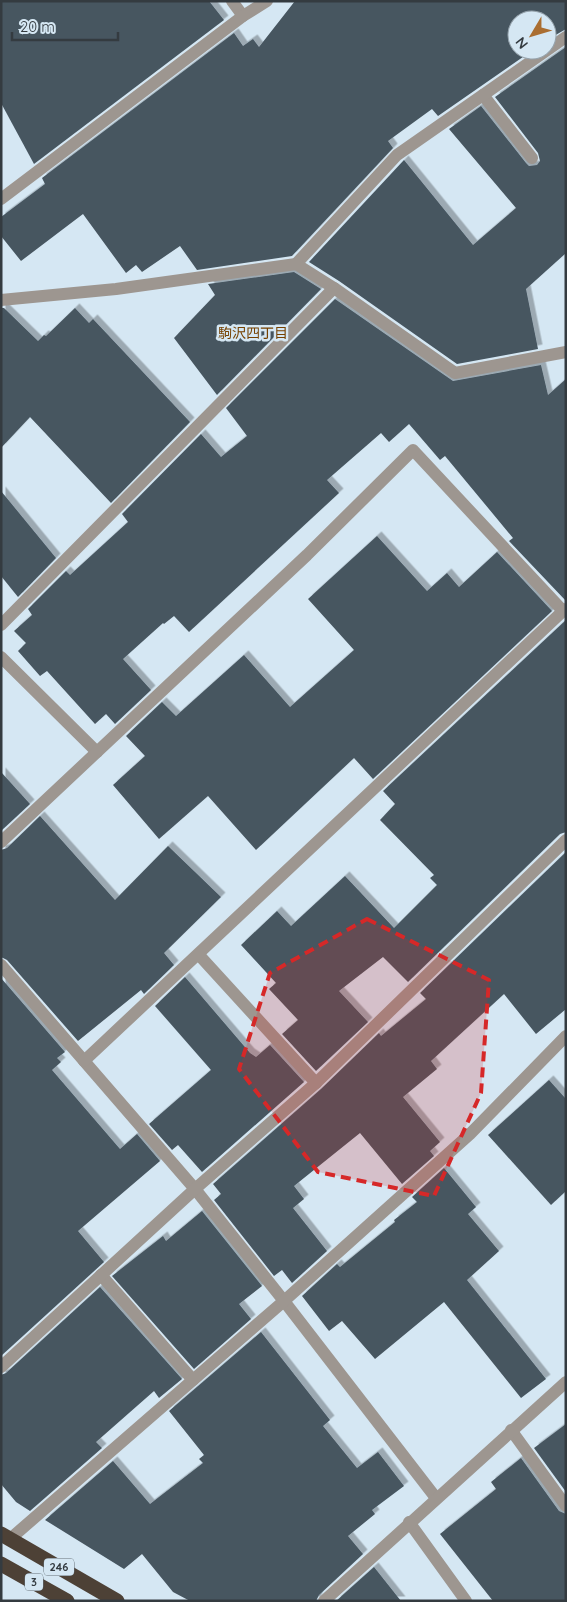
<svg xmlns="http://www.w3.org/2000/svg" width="567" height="1602" font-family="Quicksand,'Noto Sans JP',sans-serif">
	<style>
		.building { fill: #475660; filter: url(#shadow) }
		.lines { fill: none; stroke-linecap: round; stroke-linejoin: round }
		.minor { stroke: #9d9690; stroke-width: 12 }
		.highway { stroke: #4d4136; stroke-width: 15 }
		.marked { fill: #d62828; fill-opacity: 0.2; stroke: #d62828; stroke-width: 4; stroke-dasharray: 10 6; stroke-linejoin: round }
		.labels { text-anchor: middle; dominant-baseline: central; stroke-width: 5; stroke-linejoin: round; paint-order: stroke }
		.shield { fill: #d5e7f3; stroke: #646f76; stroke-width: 1 }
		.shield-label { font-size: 11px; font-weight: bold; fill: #343b40 }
		.neighbourhood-label { font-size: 14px; fill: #764100; stroke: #d5e7f3 }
	</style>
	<defs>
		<filter id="shadow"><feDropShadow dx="4.5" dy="-4.5" stdDeviation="0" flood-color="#0004"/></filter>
	</defs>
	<rect width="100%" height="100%" fill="#d5e7f3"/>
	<g class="building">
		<polygon points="1,1 209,1 224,20 34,164 1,103"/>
		<polygon points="295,1 566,1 566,29 547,40 547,20 517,20 517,50 533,50 438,116 432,109 388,141 393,148 292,256 197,270 180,246 142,272 136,265 126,273 83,214 21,261 1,236 1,217 45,184 42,178 234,33 243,46 253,39 259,47"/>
		<polygon points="566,47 566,253 526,289 538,349 457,364 339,281 309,262 404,160 473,245 516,208 449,129 481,106 526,163 529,166 537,165 540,161 538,153 495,97"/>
		<polygon points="294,272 321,289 217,395 174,338 215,295 208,284"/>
		<polygon points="335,299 453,381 541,365 548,395 566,379 566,601 509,541 513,538 445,456 440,460 409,424 389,442 381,433 327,480 339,493 189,632 174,616 164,624 163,623 123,659 151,690 115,724 106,714 95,724 47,671 40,676 18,651 26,643 14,631 32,615 28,609 66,571 70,575 128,522 122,514 201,434 221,457 247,436 226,408"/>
		<polygon points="1,308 4,308 38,341 44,335 46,336 75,308 89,323 93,319 190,422 111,503 30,417 1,448"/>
		<polygon points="1,491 56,558 18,597 1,576"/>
		<polygon points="377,536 427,591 447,573 459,587 497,552 552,611 373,779 354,758 256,850 208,796 159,839 113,785 145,756 126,736 162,702 176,716 244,655 290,707 354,650 308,599"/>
		<polygon points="566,620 566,832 560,834 408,982 383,957 339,991 368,1022 316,1071 282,1034 298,1020 269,989 276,983 241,945 277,911 291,926 345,876 394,928 437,885 430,878 434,875 380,820 395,804 383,791"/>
		<polygon points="1,772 30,804 1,831"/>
		<polygon points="40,816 115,900 168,846 221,897 164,953 174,965 144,994 141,990 78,1041 7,960 1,957 1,850 7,848"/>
		<polygon points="566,852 566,1009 536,1034 504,994 431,1061 437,1069 403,1097 440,1142 430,1151 434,1156 402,1184 360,1133 294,1186 304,1199 293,1208 327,1251 292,1283 282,1270 274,1276 214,1200 221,1194 213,1184 321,1089 379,1033 381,1036 426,999 420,993"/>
		<polygon points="185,977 250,1053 256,1057 270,1045 304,1082 202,1172 178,1145 172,1150 149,1124 211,1070 155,1006"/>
		<polygon points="1,978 65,1052 57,1058 61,1062 52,1070 120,1149 137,1134 160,1161 78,1231 104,1262 1,1356"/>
		<polygon points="549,1080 566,1099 566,1191 551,1205 488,1135"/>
		<polygon points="444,1168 476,1207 468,1214 499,1251 467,1280 546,1379 521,1398 444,1302 375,1359 342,1321 329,1331 302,1296 337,1264 340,1267 395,1222 394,1220 417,1202 412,1197"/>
		<polygon points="202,1211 262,1286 239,1304 251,1319 194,1369 112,1276 163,1236 166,1241"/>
		<polygon points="100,1287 182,1379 159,1398 154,1391 96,1442 102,1448 30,1511 16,1502 1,1484 1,1375 6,1373"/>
		<polygon points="261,1332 330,1420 323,1426 357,1468 378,1452 404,1486 372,1510 375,1514 348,1536 363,1554 319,1595 316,1601 190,1601 173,1592 142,1554 124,1569 45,1520 113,1461 150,1504 203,1463 199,1459 204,1455 169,1411"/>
		<polygon points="566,1424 566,1492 534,1448"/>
		<polygon points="521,1458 559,1511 566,1514 566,1601 493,1601 440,1534 496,1489 491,1482"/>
		<polygon points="374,1567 401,1601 336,1601"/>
	</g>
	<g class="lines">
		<g class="minor">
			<polyline points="232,1 243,16"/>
			<polyline points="483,95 532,158"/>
			<polyline points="1,199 243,16 267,1"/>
			<polyline points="296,264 397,155 566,37"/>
			<polyline points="1,300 116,289 296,264 334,288 455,373 566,352"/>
			<polyline points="1,625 334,288"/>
			<polyline points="1,657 97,752"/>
			<polyline points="1,842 307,555 413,450 563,611 566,609"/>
			<polyline points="199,955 316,1083"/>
			<polyline points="1,965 195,1189 284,1301 436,1498"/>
			<polyline points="84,1061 563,611"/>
			<polyline points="101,1275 193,1380"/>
			<polyline points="1,1367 195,1189 316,1083 566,840"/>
			<polyline points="511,1430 566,1506"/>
			<polyline points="409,1522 466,1601"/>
			<polyline points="10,1539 284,1301 470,1134 566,1036"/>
			<polyline points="324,1601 566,1382"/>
		</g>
		<g class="highway">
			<polyline points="1,1534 117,1601"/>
			<polyline points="1,1564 67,1601"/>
		</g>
	</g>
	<path class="marked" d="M 367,919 L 489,980 L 481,1093 L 434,1196 L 318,1172 L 239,1069 L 270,973 Z"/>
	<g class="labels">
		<g class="shield">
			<rect x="44" y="1558.5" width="30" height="17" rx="4"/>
			<rect x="25" y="1573.5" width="18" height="17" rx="4"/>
		</g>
		<g class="shield-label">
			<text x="59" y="1567">246</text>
			<text x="34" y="1582">3</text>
		</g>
		<g class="neighbourhood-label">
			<text x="253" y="333">駒沢四丁目</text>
		</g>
	</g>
	<rect width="567" height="1602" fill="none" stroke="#343b40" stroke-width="5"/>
	<g transform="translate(532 35) rotate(232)"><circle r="24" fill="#d5e7f3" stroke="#95a2ab"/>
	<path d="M0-4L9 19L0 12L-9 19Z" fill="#aa6e31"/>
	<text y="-8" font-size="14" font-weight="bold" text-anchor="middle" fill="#343b40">N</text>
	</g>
	<path d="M12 32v8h106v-8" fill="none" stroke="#343b40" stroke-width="2.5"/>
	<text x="20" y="32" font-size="15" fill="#343b40" stroke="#d5e7f3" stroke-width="4" paint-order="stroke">20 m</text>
</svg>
